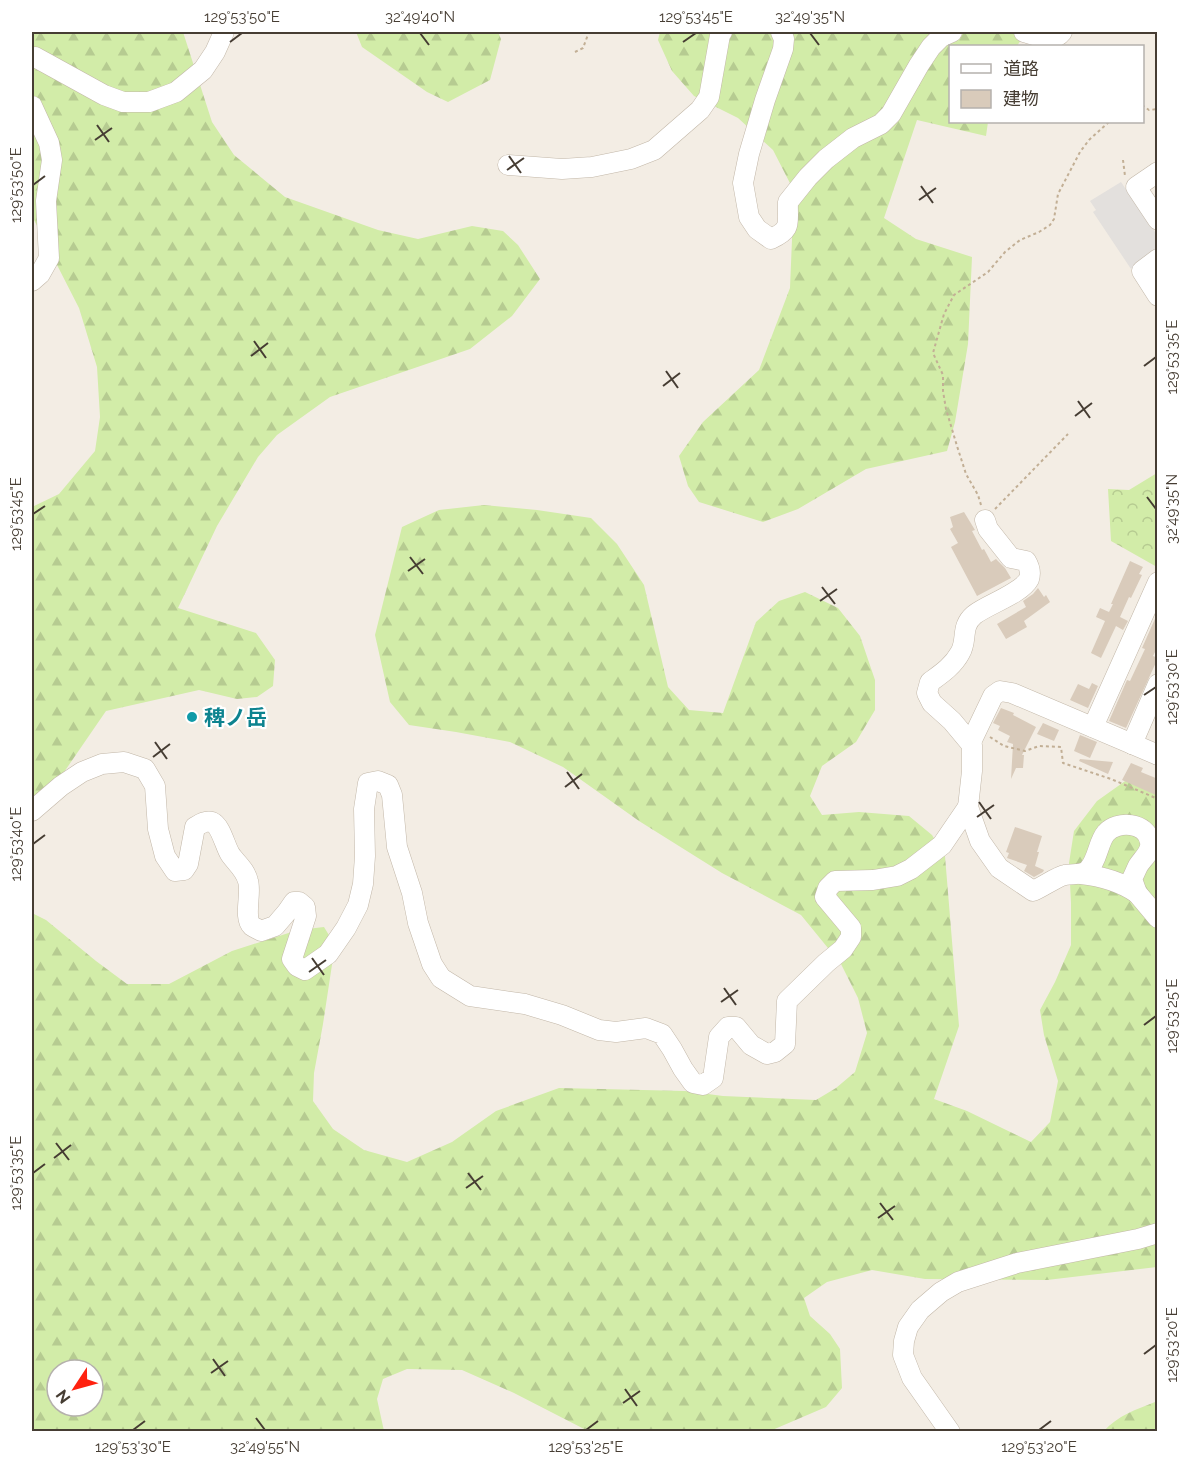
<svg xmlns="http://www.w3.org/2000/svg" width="1189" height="1463" font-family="Raleway,'Noto Sans JP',sans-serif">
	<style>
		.forest { fill: url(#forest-firs); fill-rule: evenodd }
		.park { fill: url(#park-crowns) }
		.parking { fill: #e3e0dd }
		.building { fill: #d9cbbb }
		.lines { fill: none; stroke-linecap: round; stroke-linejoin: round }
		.minor-casing { stroke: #c2b7a8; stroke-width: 21 }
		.path { stroke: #c2af95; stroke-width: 2; stroke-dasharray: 3 3; stroke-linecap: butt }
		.minor { stroke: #fff; stroke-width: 20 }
		.ticks { fill: none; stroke: #463d33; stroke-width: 2 }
		.culture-dot { fill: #0f9aa8; stroke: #fff; stroke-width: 2 }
		.labels { text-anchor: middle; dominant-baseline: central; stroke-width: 4.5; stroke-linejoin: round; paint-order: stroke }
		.culture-label { font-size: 21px; font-weight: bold; fill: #0d838f; stroke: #fff; text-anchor: start }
		.neatline { fill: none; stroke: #463d33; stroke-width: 2 }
		.ticks-label { font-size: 15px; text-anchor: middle; fill: #463d33 }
	</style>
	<defs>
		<pattern id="forest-firs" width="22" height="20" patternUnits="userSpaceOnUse" patternTransform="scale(1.5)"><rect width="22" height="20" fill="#d2eca8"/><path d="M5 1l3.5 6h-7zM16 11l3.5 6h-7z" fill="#b6cb91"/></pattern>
		<pattern id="park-crowns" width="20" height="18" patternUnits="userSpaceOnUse" patternTransform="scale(1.5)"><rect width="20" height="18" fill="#d2eca8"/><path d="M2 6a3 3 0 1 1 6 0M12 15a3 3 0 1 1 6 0" fill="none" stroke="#b6cb91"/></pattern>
	</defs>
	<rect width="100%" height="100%" fill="#f3ede4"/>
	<g class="forest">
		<polygon points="32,32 183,32 212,122 234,155 285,197 378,230 418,239 472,226 503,231 518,245 540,279 512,316 470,349 330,397 277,435 258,457 217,526 178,608 256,633 275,660 273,686 257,697 237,699 199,690 106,711 51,791 32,796 32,507 59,494 95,451 100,417 97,367 79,308 32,216"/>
		<polygon points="356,32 498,32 501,39 490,80 448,102 427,92 362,47"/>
		<polygon points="660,32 1026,32 1017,46 950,46 950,122 988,122 986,136 917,120 884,218 916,239 972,257 968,344 955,422 947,451 866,469 798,509 763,522 699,502 688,486 679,456 703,422 759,370 790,288 794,191 773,150 738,118 694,96 672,71 658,40"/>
		<path d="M 484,505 L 537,510 L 591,518 L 617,544 L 644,585 L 668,687 L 689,710 L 723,713 L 756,622 L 779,601 L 805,592 L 838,608 L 860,636 L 875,680 L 875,710 L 856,742 L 822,766 L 810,796 L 822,815 L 859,812 L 909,816 L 932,835 L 945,856 L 959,1026 L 934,1099 L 967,1111 L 1031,1142 L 1050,1122 L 1058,1081 L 1044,1035 L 1040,1010 L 1055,982 L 1071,945 L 1071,903 L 1069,863 L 1074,831 L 1097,801 L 1128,779 L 1158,792 L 1157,1267 L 1047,1280 L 925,1279 L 872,1270 L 827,1282 L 804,1298 L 810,1316 L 830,1334 L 840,1349 L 842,1388 L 826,1407 L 770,1431 L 588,1431 L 514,1393 L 462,1370 L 407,1369 L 383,1379 L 377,1399 L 384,1431 L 32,1431 L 32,913 L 46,920 L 96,961 L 127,984 L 169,984 L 232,951 L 298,930 L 324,927 L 335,945 L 323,1024 L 314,1073 L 313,1101 L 333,1129 L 364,1150 L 407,1162 L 452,1142 L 496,1111 L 559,1088 L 685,1091 L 723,1096 L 816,1100 L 836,1088 L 855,1072 L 867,1033 L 858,998 L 841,964 L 801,915 L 722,873 L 639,821 L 563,767 L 510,742 L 456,732 L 409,725 L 390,702 L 375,635 L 402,527 L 439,510 ZM 57,1370 L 93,1370 L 93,1406 L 57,1406 Z"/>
		<path d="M 1155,1402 L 1157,1402 L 1157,1431 L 1104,1431 C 1117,1416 1137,1409 1155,1402 Z"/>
	</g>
	<polygon class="park" points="1157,473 1158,565 1157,567 1111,541 1108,489 1129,490"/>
	<polygon class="parking" points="1121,182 1157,235 1157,251 1131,269 1093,212 1096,210 1090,201"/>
	<g class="building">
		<polygon points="964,512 975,530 972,531 982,550 984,549 991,562 996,559 1005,568 1011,578 977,596 951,547 958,543 950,529 953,527 950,517"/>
		<polygon points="1130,561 1143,567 1139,574 1142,575 1131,598 1129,597 1120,617 1128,621 1123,630 1116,626 1101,658 1091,653 1105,621 1096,617 1100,608 1109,612 1113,604 1111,604"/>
		<polygon points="1038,588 1044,597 1046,595 1050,602 1024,621 1027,627 1006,639 997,624 1026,607 1023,601 1033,594"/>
		<polygon points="1158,612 1158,646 1153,656 1158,658 1126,728 1109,721 1127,680 1130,681 1145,649 1142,648"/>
		<polygon points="1092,683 1098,686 1088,708 1070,700 1078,684 1089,689"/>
		<polygon points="1001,708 1014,713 1013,715 1036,727 1022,755 1024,755 1023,768 1016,768 1011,779 1013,744 1007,742 1010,736 998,730 1000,726 993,723"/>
		<polygon points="1043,723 1059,730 1054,741 1037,734"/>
		<polygon points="1080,735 1097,742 1090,758 1074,751"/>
		<polygon points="1080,759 1113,762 1108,774 1079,761"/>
		<polygon points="1131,763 1143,768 1141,772 1158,779 1158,796 1122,780"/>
		<polygon points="1015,827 1042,836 1037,852 1039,852 1035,866 1044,870 1043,872 1034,877 1024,871 1027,865 1007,858 1009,853 1006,852"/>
	</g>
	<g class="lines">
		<defs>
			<g id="minor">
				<path d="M 781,32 L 784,39 L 783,49 L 765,100 L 749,154 L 743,183 L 749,217 L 757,229 L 771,239 C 793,229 787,223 788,202 L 808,177 L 826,159 L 853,138 L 881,124 L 891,114 L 919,65 L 931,47 L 941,37 L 952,32"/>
				<path d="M 1024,32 C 1036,35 1053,44 1062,32"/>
				<polyline points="32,58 35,57 104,95 123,102 149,102 176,92 203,70 215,52 224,32"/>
				<polyline points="32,106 49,143 52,160 46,201 49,258 40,274 32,281"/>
				<polyline points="508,165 562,169 592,167 631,159 654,150 700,110 709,97 720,35 722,32"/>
				<polyline points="1158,172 1136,187 1158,220"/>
				<polyline points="1158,259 1142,271 1158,296"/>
				<path d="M 985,520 L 988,529 L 1011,558 L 1026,561 C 1029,566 1031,573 1029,579 C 1021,594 988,604 974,615 C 960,627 968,640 960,653 C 953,666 941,674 930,682 L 927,693 L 932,703 L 952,721 L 972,745 L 972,771 L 968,807 L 980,841 L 999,868 L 1033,891 C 1041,888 1058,876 1065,875 C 1073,873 1081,876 1088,870 C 1098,860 1098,842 1106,833 C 1117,820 1147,822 1150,842 C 1152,852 1142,859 1138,866 C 1136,870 1134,875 1132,879 L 1137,893 L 1158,918"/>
				<polyline points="1093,727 1158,582"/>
				<polyline points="971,742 993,696 1000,691 1012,693 1158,755"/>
				<polyline points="1132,744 1158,684"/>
				<path d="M 32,811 L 61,786 L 82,772 L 102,764 L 124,762 L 145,769 L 155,786 L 158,829 L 165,856 L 175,871 L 184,870 L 188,864 L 195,827 C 200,824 206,820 212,822 C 221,826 225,846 230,854 C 236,863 245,869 248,881 C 252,893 243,917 252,926 C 255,928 258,929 261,931 L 275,926 L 287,912 L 294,902 L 299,902 L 305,907 L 306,916 L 292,959 L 297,966 L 305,970 L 328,954 L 346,928 L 358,905 L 363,884 L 365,856 L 364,809 L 368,783 L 378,781 L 388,785 L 392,795 L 397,847 L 412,893 L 418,923 L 432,964 L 441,978 L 470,996 L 525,1004 L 562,1015 L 599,1030 L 616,1032 L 646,1028 L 662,1034 L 672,1049 L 683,1069 L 693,1083 L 703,1085 L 713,1078 L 719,1037 L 728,1027 L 736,1027 L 751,1045 L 767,1054 L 775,1052 L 785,1044 L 787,1001 L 826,963 L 843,949 L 851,937 L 851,928 L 825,897 L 828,888 L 835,881 L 873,880 L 897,876 L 911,869 L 942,845 L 968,807"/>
				<path d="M 1081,874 C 1100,876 1121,882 1137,893"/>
				<polyline points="950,1432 912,1378 903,1355 904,1341 908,1327 920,1310 941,1292 958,1282 1017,1263 1138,1239 1158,1233"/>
			</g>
		</defs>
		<use href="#minor" class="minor-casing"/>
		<g class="path">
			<polyline points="575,52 583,48 589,32"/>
			<polyline points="1142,105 1149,110 1158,109"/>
			<polyline points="1123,160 1125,176"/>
			<polyline points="981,505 978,495 966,474 957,446 946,409 943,391 943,375 933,353 944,314 954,295 988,272 1005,252 1020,240 1039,232 1050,225 1054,219 1058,194 1080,152 1089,140 1109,122"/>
			<polyline points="995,509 1068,434"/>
			<polyline points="990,737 1004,746 1025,751 1039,746 1061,747 1063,763 1111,779 1158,799"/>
		</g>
		<use href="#minor" class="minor"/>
	</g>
	<path class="ticks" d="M 420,33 L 429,45M 810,33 L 819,45M 230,42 L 242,33M 683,42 L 696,33M 97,125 L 109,142M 95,140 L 112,128M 509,156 L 521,173M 507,170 L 524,158M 33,185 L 45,176M 921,186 L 933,203M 919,200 L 936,188M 254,341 L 266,358M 251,356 L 268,343M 1144,366 L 1156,357M 666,371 L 678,388M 663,386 L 680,373M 1078,401 L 1090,418M 1075,416 L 1092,403M 1147,497 L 1156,509M 33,514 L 45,506M 410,557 L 423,574M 408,571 L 425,559M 822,587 L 835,604M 820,601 L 837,589M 1144,695 L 1156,687M 155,742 L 167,759M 153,757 L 170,744M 567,772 L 579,789M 565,787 L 582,774M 979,802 L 991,819M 977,817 L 994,805M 33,844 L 45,835M 312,958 L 324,975M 309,972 L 326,960M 724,988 L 736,1005M 721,1002 L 738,990M 1144,1025 L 1156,1016M 56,1143 L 69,1160M 54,1158 L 71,1145M 33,1173 L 45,1164M 468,1173 L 481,1190M 466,1188 L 483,1176M 880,1203 L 893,1220M 878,1218 L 895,1206M 1144,1354 L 1156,1345M 213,1359 L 225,1376M 211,1373 L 228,1361M 625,1389 L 637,1406M 623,1403 L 640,1391M 256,1418 L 265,1430M 133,1430 L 145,1421M 586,1430 L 598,1421M 1039,1430 L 1051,1421"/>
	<circle class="culture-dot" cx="192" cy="717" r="6"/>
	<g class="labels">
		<g class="culture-label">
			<text x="204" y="717">稗ノ岳</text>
		</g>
	</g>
	<rect width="1189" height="1463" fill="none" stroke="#ffffff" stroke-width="66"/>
	<rect x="949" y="45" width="195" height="78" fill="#ffffff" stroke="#b5b1ad" stroke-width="1.5"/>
	<rect x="961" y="64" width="30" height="9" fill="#ffffff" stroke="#b5b1ad" stroke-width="1.5"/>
	<text x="1003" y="75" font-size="18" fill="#463d33">道路</text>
	<rect x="961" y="90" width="30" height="18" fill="#d9cbbb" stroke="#b5b1ad" stroke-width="1.5"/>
	<text x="1003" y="105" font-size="18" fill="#463d33">建物</text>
	<g transform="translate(75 1388) rotate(234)"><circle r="28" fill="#ffffff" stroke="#b5b1ad" stroke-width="1.5"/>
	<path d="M0-4.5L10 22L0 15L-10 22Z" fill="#ff210f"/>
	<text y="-9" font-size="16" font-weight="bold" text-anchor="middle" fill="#463d33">N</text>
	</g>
	<rect x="33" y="33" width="1123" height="1397" class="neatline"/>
	<g class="ticks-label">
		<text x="242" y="22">129°53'50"E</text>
		<text x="420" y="22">32°49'40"N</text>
		<text x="696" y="22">129°53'45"E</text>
		<text x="810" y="22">32°49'35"N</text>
		<text transform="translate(16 185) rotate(-90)" y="5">129°53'50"E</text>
		<text transform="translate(1172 357) rotate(-90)" y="5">129°53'35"E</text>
		<text transform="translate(1172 509) rotate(-90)" y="5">32°49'35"N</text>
		<text transform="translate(16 514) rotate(-90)" y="5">129°53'45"E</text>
		<text transform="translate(1172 687) rotate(-90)" y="5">129°53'30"E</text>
		<text transform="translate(16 844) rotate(-90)" y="5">129°53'40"E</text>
		<text transform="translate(1172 1016) rotate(-90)" y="5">129°53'25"E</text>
		<text transform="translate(16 1173) rotate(-90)" y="5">129°53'35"E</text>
		<text transform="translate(1172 1345) rotate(-90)" y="5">129°53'20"E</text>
		<text x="133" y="1452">129°53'30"E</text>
		<text x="265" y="1452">32°49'55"N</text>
		<text x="586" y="1452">129°53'25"E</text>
		<text x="1039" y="1452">129°53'20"E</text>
	</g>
</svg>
